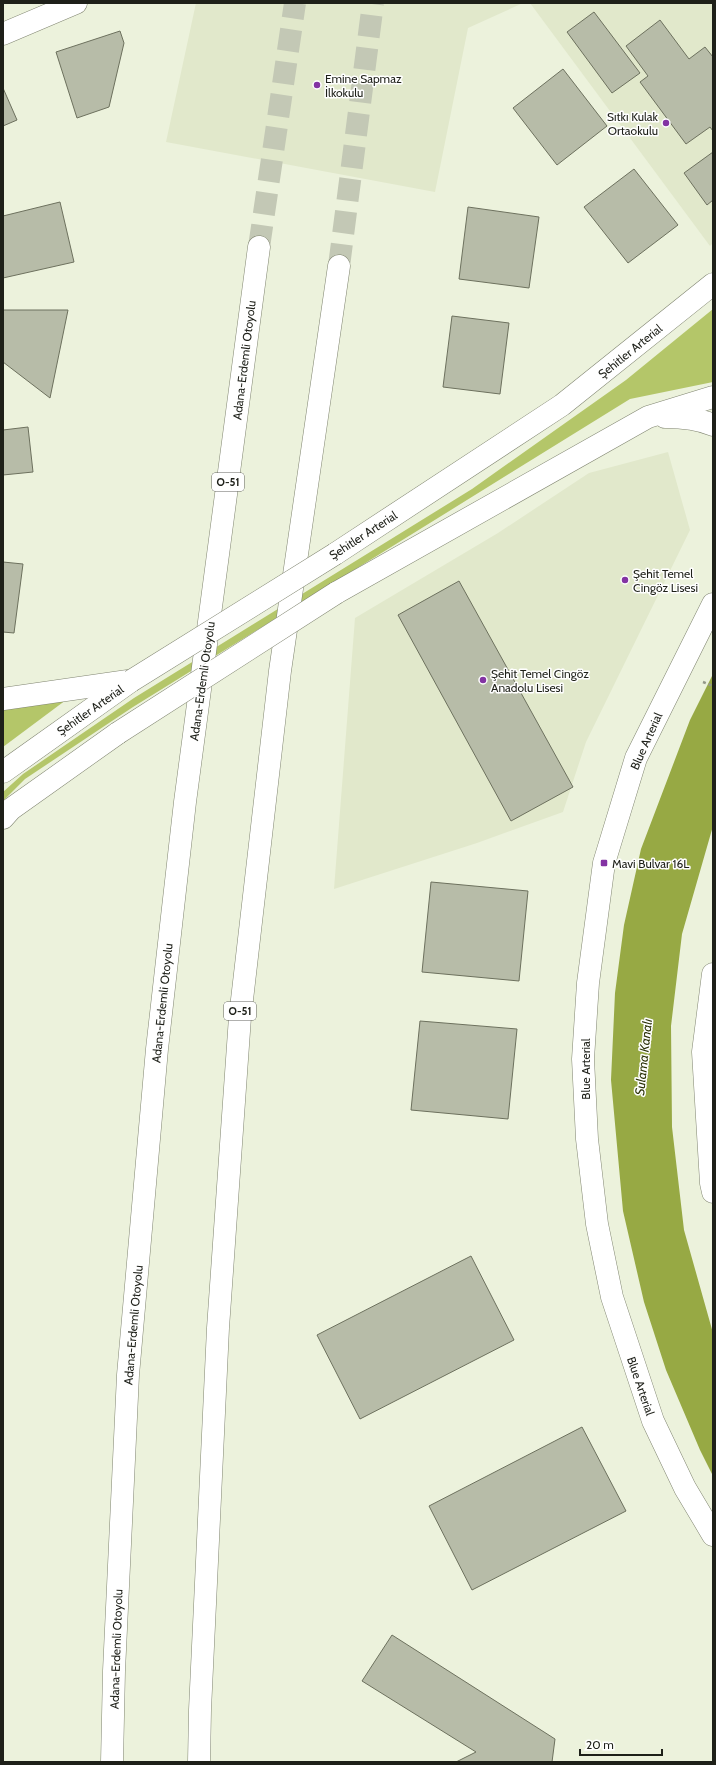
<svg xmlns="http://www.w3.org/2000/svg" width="716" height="1765" font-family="Cabin,sans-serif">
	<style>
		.built { fill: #e1e8cb }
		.green { fill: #b4c669 }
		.water { fill: #97a944 }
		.building { fill: #b7bca8; stroke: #6d715e }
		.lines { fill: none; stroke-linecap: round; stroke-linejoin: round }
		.highway-tunnel { stroke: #c3c8b5; stroke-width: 22; stroke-dasharray: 22 11; stroke-linecap: butt }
		.minor-casing { stroke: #808571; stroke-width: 23 }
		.major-casing { stroke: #808571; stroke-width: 23 }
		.highway-casing { stroke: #808571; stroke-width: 23 }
		.path { stroke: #949889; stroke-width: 2.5; stroke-dasharray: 3 3; stroke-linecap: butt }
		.minor { stroke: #fff; stroke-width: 22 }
		.major { stroke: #fff; stroke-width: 22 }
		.highway { stroke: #fff; stroke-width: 22 }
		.major-bridge-casing { stroke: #808571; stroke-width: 23; stroke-linecap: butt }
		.major-bridge { stroke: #fff; stroke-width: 22 }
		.poi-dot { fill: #8333a3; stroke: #fff; stroke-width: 1.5 }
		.labels { text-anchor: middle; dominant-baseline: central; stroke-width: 3; stroke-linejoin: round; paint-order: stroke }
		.shield { fill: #fff; stroke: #62635e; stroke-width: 1 }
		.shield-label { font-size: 11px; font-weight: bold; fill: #1e2019 }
		.poi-label { font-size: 12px; fill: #1e2019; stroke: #fff; text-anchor: start }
		.street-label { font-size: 12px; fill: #1e2019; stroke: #fff }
		.water-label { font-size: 13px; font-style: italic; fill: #2b3207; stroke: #fff }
	</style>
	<rect width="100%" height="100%" fill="#ecf2dc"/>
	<g class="built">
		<polygon points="196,3 523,3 468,28 435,192 166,142"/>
		<polygon points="530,3 713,3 713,243 710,246"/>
		<polygon points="668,452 690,530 586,742 563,812 477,843 334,889 355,618 498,533 589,473"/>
	</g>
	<g class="green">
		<polygon points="713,309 713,382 630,399 133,707 25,779 3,801 3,792 23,774 134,698 472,489 626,380"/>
		<polygon points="66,700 3,747 3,707"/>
	</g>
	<polygon class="water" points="713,674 713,826 682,934 671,1026 672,1127 684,1230 713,1333 713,1476 700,1450 666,1370 644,1302 623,1211 611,1080 615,993 624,925 641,849 690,720"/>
	<g class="building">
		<polygon points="594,12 640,73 612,93 567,32"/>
		<polygon points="660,20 689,59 705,47 713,57 713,131 710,127 686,144 640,82 648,76 626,46"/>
		<polygon points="120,31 124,43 109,107 77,118 56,52"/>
		<polygon points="563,69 607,126 557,165 513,108"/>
		<polygon points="3,88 17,120 3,126"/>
		<polygon points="713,152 713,200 707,205 684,173"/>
		<polygon points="634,169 678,225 628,263 584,207"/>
		<polygon points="60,202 74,262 3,278 3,216"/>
		<polygon points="468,207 539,217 529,288 459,279"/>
		<polygon points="3,310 68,310 50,398 3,362"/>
		<polygon points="452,316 509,323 500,394 443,387"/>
		<polygon points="28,427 33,472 3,475 3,430"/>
		<polygon points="3,562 23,564 14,633 3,632"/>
		<polygon points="459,581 573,787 511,821 398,615"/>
		<polygon points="431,882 528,891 519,981 422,972"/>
		<polygon points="420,1021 517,1029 508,1119 411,1110"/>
		<polygon points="471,1256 514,1340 360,1419 317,1335"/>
		<polygon points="582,1427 626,1511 472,1590 429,1506"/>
		<polygon points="392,1635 555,1739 552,1762 456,1762 476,1752 362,1681"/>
	</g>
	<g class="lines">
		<g class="highway-tunnel">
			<polyline points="259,247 295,3"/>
			<polyline points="339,266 373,3"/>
		</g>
		<defs>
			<polyline id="minor" points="3,34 76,3"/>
			<g id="major">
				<path d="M 665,417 C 682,417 697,418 713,425"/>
				<polyline points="335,554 562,405 713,284"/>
				<polyline points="336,593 648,417 713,397"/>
				<polyline points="713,604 636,758 604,863 588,983 583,1059 587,1139 597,1224 612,1297 653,1421 685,1488 713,1535"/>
				<polyline points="3,699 128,681"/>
				<polyline points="3,772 131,681"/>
				<polyline points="3,818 11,809 118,733"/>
				<polyline points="713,974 703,1052 711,1183 713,1192"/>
			</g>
			<g id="highway">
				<polyline points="112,1762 114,1671 128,1375 157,1049 185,802 259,247"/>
				<polyline points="199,1762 200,1710 218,1328 240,1017 280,671 339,266"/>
			</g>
		</defs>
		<use href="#minor" class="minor-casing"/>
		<use href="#major" class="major-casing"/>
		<use href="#highway" class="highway-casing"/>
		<polyline class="path" points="703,682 713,686"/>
		<use href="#minor" class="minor"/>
		<use href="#major" class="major"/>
		<use href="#highway" class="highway"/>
		<defs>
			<g id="major-bridge">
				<polyline points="131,681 335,554"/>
				<polyline points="118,733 336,593"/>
			</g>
		</defs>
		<use href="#major-bridge" class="major-bridge-casing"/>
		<use href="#major-bridge" class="major-bridge"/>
	</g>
	<g class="poi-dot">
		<circle cx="317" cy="85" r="4"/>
		<circle cx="666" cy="123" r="4"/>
		<circle cx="625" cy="580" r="4"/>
		<circle cx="483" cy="680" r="4"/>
		<rect x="600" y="859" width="8" height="8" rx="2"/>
	</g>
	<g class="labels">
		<g class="shield">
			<rect x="212" y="473" width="32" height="18" rx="3"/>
			<rect x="224" y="1002" width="32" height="18" rx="3"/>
		</g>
		<g class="shield-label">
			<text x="228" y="482">O-51</text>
			<text x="240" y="1011">O-51</text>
		</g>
		<g class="poi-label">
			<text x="325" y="78">Emine Sapmaz<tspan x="325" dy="14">İlkokulu</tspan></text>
			<text x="658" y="116" text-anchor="end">Sıtkı Kulak<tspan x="658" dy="14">Ortaokulu</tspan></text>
			<text x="633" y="573">Şehit Temel<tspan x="633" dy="14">Cingöz Lisesi</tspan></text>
			<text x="491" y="673">Şehit Temel Cingöz<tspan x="491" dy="14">Anadolu Lisesi</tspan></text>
			<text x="612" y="863">Mavi Bulvar 16L</text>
		</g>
		<g class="street-label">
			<text transform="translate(630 351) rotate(-39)">Şehitler Arterial</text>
			<text transform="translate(244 360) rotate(-83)">Adana-Erdemli Otoyolu</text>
			<text transform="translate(363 535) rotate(-33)">Şehitler Arterial</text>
			<text transform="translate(202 681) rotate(-82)">Adana-Erdemli Otoyolu</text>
			<text transform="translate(90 710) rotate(-35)">Şehitler Arterial</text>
			<text transform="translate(646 741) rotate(-66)">Blue Arterial</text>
			<text transform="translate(162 1003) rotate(-84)">Adana-Erdemli Otoyolu</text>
			<text transform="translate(585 1069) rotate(-90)">Blue Arterial</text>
			<text transform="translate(133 1325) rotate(-85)">Adana-Erdemli Otoyolu</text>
			<text transform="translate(641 1386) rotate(71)">Blue Arterial</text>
			<text transform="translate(116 1649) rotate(-88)">Adana-Erdemli Otoyolu</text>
		</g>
		<g class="water-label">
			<text transform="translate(643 1057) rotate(-84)">Sulama Kanalı</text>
		</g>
	</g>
	<rect width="716" height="1765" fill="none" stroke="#1e2019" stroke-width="8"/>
	<path d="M580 1749v6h82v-6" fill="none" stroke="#1e2019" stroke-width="2"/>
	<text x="586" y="1749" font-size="12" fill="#1e2019" stroke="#ffffff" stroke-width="3" paint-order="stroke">20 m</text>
</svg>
